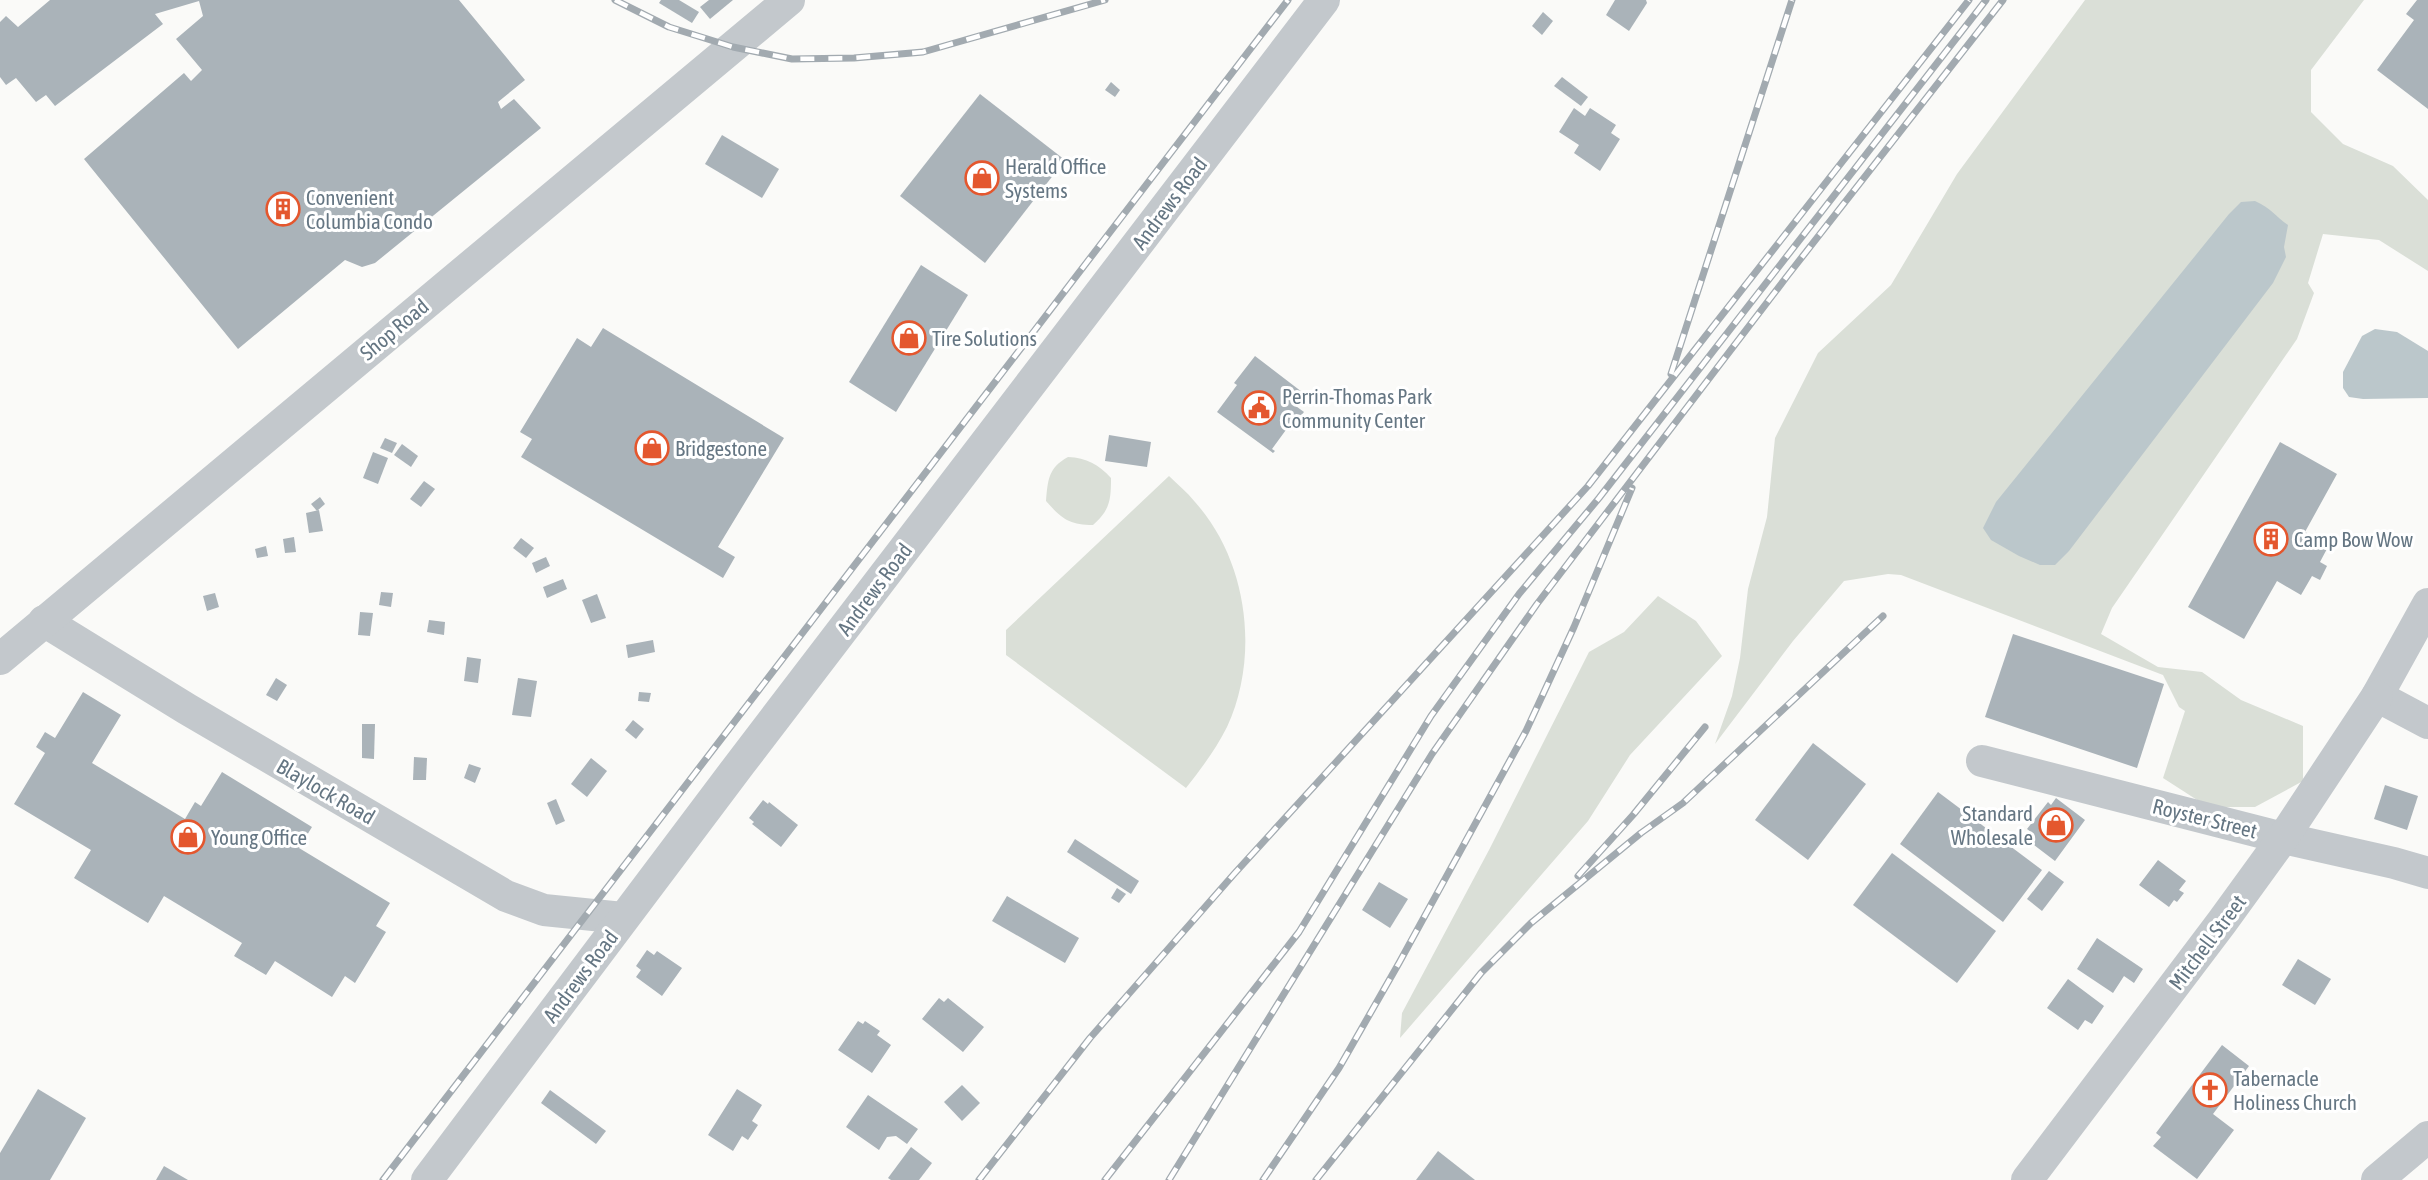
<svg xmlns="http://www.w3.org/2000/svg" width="2428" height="1180" font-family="'Asap Condensed',sans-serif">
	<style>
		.green { fill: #dadfd7 }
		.water { fill: #bbc7cb }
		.building { fill: #aab3b9 }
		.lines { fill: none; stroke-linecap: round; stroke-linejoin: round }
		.minor { stroke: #c3c8cc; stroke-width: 32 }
		.rail-casing { stroke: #a2aab0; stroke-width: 7 }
		.rail { stroke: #fff; stroke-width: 4.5; stroke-dasharray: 14; stroke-linecap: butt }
		.labels { text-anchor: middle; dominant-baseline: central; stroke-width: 6; stroke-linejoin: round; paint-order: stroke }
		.poi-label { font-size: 21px; fill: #657683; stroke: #fff; text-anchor: start }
		.street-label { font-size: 21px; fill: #657683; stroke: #fff }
	</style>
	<rect width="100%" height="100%" fill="#fafaf8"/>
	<g class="green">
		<polygon points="2085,0 2364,0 2311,70 2311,112 2343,144 2393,166 2428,200 2428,271 2379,240 2323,234 2308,283 2314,293 2297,339 2112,608 2101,634 2158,667 2202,672 2241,700 2303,726 2303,781 2255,807 2208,807 2163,778 2185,711 2179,707 2163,675 1901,575 1888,574 1844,581 1793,641 1715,744 1732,696 1740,658 1748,589 1767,517 1775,438 1818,353 1891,285 1957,174"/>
		<path d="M 1068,457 C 1087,458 1098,464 1111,478 C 1111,500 1110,510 1093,525 C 1069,525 1061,518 1046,501 C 1048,480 1048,468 1068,457 Z"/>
		<path d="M 1169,476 C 1177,484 1187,492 1195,502 C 1248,561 1260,656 1227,727 C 1216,749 1201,769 1186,788 L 1006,655 L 1006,630 Z"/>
		<polygon points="1658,596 1696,621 1722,656 1630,755 1588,821 1400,1038 1402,1013 1489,850 1589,652 1624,632"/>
	</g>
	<g class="water">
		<path d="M 2255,201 C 2271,208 2275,216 2288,225 L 2284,247 L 2286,257 L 2273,283 L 2069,551 L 2055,565 L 2040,565 L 2019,556 L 1991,540 L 1983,528 L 1996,502 L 2229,214 L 2241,202 Z"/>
		<polygon points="2375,329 2397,332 2428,351 2428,398 2363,399 2349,397 2343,388 2343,372 2362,336"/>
	</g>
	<g class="building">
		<polygon points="50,0 459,0 525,80 498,102 501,109 514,99 541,128 375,263 362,267 345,260 238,349 84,159 184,73 191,81 202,70 176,39 203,16 199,1 155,14 163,24 55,106 46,95 36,102 16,78 6,85 0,77 0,22 6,16 18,27"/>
		<polygon points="661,0 679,0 699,12 692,23 659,3"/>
		<polygon points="709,0 733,0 710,19 700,7"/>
		<polygon points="1615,0 1646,0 1647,3 1629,31 1606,15"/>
		<polygon points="2417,0 2428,0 2428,109 2377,70 2414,20 2406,14"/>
		<polygon points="1543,12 1553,21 1542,35 1532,26"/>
		<polygon points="1562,77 1588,97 1581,106 1554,86"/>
		<polygon points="1111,82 1120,90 1115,97 1105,90"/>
		<polygon points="980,94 1065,160 985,263 900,196"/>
		<polygon points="1574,108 1585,116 1590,108 1616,125 1611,133 1620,139 1600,171 1574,153 1579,145 1559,132"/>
		<polygon points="722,135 779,169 762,198 705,164"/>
		<polygon points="921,265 968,295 896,412 849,382"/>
		<polygon points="603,328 784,438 718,547 735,557 723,578 521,457 532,439 520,432 577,338 591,347"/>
		<polygon points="1255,356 1302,392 1293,404 1304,412 1293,425 1291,423 1272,449 1275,451 1273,453 1217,412 1237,385 1234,383"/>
		<polygon points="1109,435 1151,442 1147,467 1105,461"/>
		<polygon points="385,438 397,443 392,453 380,448"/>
		<polygon points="2280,442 2337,474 2305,532 2329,545 2320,562 2327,566 2320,580 2312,576 2301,595 2277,581 2244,639 2188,607"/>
		<polygon points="402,444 418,456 411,467 394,455"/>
		<polygon points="373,452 388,458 378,484 363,478"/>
		<polygon points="424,481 435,489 421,507 410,499"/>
		<polygon points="320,497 325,504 317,511 311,504"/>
		<polygon points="319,510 323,531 309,533 306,513"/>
		<polygon points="294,537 296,552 285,553 283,539"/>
		<polygon points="521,538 534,548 526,558 513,548"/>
		<polygon points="266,546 268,556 257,558 255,549"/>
		<polygon points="546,557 550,566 536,573 532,563"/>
		<polygon points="563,579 567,589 547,598 543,587"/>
		<polygon points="381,592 393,593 391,607 379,605"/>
		<polygon points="215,593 219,607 207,611 203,596"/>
		<polygon points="597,594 606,618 591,623 582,600"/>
		<polygon points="360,612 373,613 370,636 358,635"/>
		<polygon points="429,620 445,622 444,635 427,632"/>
		<polygon points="2013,634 2164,684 2137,768 1985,717"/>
		<polygon points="653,640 655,652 628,658 626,645"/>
		<polygon points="467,657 481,659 478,683 464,681"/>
		<polygon points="276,678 287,685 277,701 266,695"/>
		<polygon points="518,678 537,681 531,717 512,715"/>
		<polygon points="83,692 121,715 92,763 185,819 195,802 201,806 222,772 312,827 299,848 390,903 376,926 386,932 355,983 345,976 332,997 275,961 266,975 234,956 242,943 164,896 148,923 74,878 91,850 14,804 45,753 36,747 45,732 55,738"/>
		<polygon points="639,692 651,693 649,702 638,701"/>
		<polygon points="633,720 644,729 636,739 625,730"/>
		<polygon points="362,724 375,724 374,759 362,758"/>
		<polygon points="1813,743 1866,784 1808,860 1755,820"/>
		<polygon points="414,757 427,758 426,780 413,780"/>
		<polygon points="591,758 607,771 587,797 571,784"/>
		<polygon points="469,764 481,768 475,783 464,778"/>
		<polygon points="2385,785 2418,796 2407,830 2374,819"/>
		<polygon points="1938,792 2042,870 2003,922 1900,844"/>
		<polygon points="2056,798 2085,820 2055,861 2026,839 2031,832 2027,829 2048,802 2051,805"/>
		<polygon points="556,799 565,821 556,825 547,803"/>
		<polygon points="763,800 768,804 769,802 798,825 781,847 752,824 754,822 749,818"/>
		<polygon points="1075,839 1139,881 1131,894 1067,852"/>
		<polygon points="1892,853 1996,931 1957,983 1853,905"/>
		<polygon points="2158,860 2186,881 2179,890 2184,893 2177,902 2174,900 2169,907 2139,885"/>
		<polygon points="2049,871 2064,882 2042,911 2027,899"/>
		<polygon points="1379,882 1408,899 1390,928 1362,910"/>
		<polygon points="1117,888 1126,894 1119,903 1111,898"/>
		<polygon points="1007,896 1079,938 1065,963 992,921"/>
		<polygon points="2097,938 2143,969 2134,983 2124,976 2113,993 2077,969"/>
		<polygon points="647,950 654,955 657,951 682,968 662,996 636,977 641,970 636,966"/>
		<polygon points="2298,959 2331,979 2315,1005 2282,985"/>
		<polygon points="2068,979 2104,1006 2092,1024 2085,1020 2078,1030 2047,1008"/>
		<polygon points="939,998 944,1002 948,998 984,1027 963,1052 922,1019"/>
		<polygon points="858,1021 863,1024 865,1021 880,1031 877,1035 891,1045 872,1073 838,1050"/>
		<polygon points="2222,1045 2249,1066 2213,1114 2234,1130 2197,1179 2153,1146 2161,1137 2156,1133"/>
		<polygon points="962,1085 980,1103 962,1121 944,1102"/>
		<polygon points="38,1089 86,1118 50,1180 0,1180 0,1153"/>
		<polygon points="737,1089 762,1105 752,1121 758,1125 748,1140 742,1136 733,1151 708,1135"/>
		<polygon points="550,1090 606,1131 596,1144 541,1103"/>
		<polygon points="868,1095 918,1129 907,1144 896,1136 887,1137 879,1150 846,1127"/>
		<polygon points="911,1147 932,1163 919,1180 891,1180 888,1178"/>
		<polygon points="1438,1151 1475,1180 1416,1180"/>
		<polygon points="164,1166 188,1180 156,1180"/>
	</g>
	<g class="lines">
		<g class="minor">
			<polyline points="2428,604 2377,696 2428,723"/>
			<polyline points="44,621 187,709 506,896 544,910 623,918"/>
			<polyline points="0,659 789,0"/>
			<polyline points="1982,761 2283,838 2394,863 2428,873"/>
			<polyline points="427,1180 740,764 1324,0"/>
			<polyline points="2027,1180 2222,922 2283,838 2377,696"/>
			<polyline points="2377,1180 2428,1137"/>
		</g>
		<defs>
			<g id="rail">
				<polyline points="615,0 669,27 733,47 792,59 854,58 923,52 1105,0"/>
				<polyline points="1671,374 1792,0"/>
				<polyline points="1578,876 1633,815 1705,727"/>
				<polyline points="383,1180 1288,0"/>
				<polyline points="979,1180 1090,1038 1234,874 1588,486 1969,0"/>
				<polyline points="1105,1180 1299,932 1431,716 1519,594 1599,498 1986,0"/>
				<polyline points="1169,1180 1432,754 1537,604 1788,275 2003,0"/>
				<polyline points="1263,1180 1339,1068 1399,963 1526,731 1574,627 1632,488"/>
				<polyline points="1316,1180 1481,973 1531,923 1641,833 1683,803 1883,616"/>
			</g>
		</defs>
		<use href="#rail" class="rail-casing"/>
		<use href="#rail" class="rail"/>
	</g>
	<defs>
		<symbol id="shop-ring" viewBox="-11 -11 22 22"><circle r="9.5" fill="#fff" stroke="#e4572e" stroke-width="1.5"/><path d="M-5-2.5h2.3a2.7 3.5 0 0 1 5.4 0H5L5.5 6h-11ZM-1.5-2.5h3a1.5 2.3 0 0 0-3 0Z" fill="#e4572e"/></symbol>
		<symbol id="building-ring" viewBox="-11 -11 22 22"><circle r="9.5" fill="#fff" stroke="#e4572e" stroke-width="1.5"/><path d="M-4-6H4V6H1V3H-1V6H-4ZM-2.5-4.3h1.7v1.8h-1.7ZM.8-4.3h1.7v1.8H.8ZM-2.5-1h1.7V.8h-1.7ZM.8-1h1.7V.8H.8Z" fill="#e4572e"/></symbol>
		<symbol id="civic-ring" viewBox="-11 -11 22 22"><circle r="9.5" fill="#fff" stroke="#e4572e" stroke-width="1.5"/><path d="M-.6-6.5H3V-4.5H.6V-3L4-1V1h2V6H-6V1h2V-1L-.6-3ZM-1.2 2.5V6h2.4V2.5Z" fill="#e4572e"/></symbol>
		<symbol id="church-ring" viewBox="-11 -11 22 22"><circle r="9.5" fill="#fff" stroke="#e4572e" stroke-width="1.5"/><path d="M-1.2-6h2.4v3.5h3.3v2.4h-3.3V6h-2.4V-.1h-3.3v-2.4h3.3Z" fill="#e4572e"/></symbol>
	</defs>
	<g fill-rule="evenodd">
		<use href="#shop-ring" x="963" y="159" width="38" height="38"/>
		<use href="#building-ring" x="264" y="190" width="38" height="38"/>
		<use href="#shop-ring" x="890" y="319" width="38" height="38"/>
		<use href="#civic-ring" x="1240" y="389" width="38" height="38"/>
		<use href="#shop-ring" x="633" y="429" width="38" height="38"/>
		<use href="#building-ring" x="2252" y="520" width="38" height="38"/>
		<use href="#shop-ring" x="2037" y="806" width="38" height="38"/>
		<use href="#shop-ring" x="169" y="818" width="38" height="38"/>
		<use href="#church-ring" x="2191" y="1071" width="38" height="38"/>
	</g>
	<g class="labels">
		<g class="poi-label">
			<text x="1005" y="166">Herald Office<tspan x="1005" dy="24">Systems</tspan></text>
			<text x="306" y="197">Convenient<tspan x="306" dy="24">Columbia Condo</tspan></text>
			<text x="932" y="338">Tire Solutions</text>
			<text x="1282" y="396">Perrin-Thomas Park<tspan x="1282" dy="24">Community Center</tspan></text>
			<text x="675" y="448">Bridgestone</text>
			<text x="2294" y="539">Camp Bow Wow</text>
			<text x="2033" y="813" text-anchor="end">Standard<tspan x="2033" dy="24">Wholesale</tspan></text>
			<text x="211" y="837">Young Office</text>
			<text x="2233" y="1078">Tabernacle<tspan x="2233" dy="24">Holiness Church</tspan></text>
		</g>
		<g class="street-label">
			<text transform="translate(1169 203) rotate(-53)">Andrews Road</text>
			<text transform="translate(394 329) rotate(-40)">Shop Road</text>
			<text transform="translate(874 589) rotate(-53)">Andrews Road</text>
			<text transform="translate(326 791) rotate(30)">Blaylock Road</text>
			<text transform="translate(2205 818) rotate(14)">Royster Street</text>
			<text transform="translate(2207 942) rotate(-53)">Mitchell Street</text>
			<text transform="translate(580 976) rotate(-53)">Andrews Road</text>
		</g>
	</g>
</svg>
